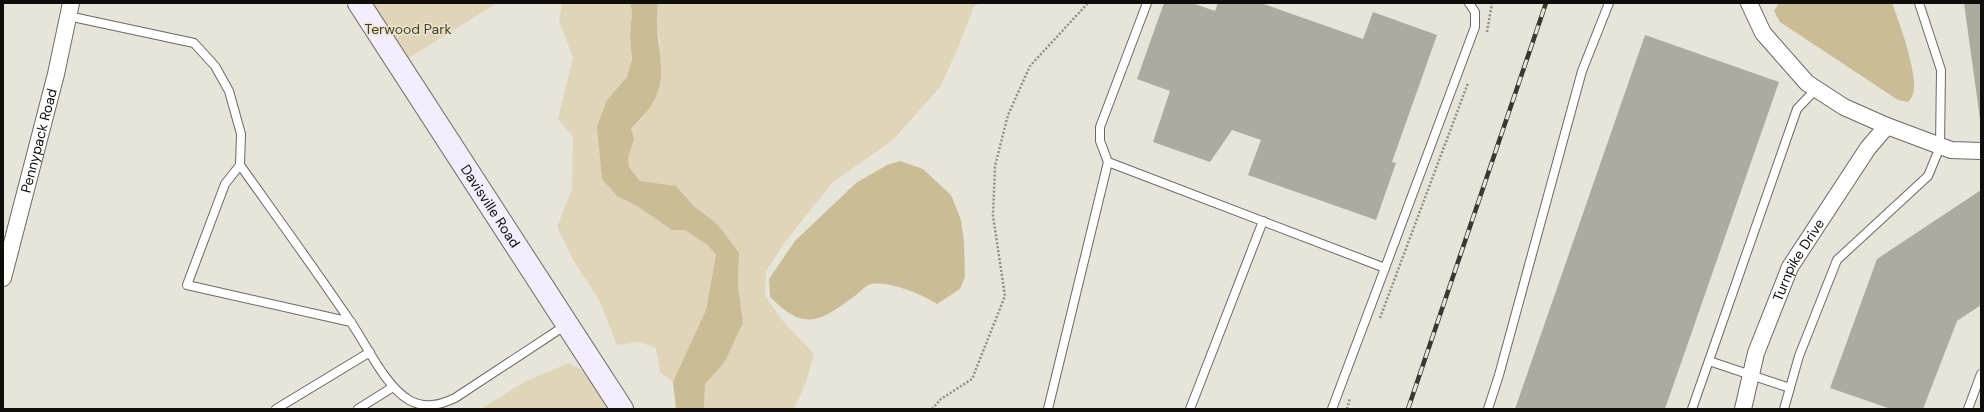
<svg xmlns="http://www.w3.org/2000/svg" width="1984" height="412" font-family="'DM Sans',sans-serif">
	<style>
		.green { fill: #e0d5b8 }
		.water { fill: #cabc94 }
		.building { fill: #adaaa1 }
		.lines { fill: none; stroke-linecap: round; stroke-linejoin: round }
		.lane-casing { stroke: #6c6961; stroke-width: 10 }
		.street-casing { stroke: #6c6961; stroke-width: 18 }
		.secondary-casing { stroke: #6c6961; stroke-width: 24 }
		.path { stroke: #908e87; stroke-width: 2.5; stroke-dasharray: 2 2; stroke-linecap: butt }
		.lane { stroke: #fff; stroke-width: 8 }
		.street { stroke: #fff; stroke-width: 16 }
		.secondary { stroke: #f4edfe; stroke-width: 22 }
		.rail-casing { stroke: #383733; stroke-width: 4.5 }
		.rail { stroke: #e7e4da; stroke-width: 3; stroke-dasharray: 9; stroke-linecap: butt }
		.labels { text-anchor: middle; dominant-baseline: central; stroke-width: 3; stroke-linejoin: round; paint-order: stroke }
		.park-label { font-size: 14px; fill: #4d3e0a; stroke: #e7e4da }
		.street-label { font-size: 14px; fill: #0e0d0a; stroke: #e7e4da }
	</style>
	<rect width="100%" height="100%" fill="#e7e4da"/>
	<g class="green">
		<polygon points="361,3 497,3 399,64"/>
		<polygon points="562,3 630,3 632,12 630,35 632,59 627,77 607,100 600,152 602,179 617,196 637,206 672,230 685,230 709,245 716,256 706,310 673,382 660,372 656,348 639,342 617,345 599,300 572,258 557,227 572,189 573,137 558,119 573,58 559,20"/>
		<polygon points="658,3 982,3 974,6 958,48 940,87 893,140 832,183 785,242 766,271 765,296 783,321 814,354 805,385 794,409 704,409 705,384 724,363 738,286 739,253 676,186 640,181 629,167 628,158 634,139 631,128 644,117 660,44 656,20"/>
		<polygon points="569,363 584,371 609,409 481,409 526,381"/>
	</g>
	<g class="water">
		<path d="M 630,3 L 658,3 C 651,56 682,83 631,128 L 634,139 L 628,158 L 629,167 L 640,181 L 676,186 L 695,207 L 718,225 L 739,253 L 738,286 L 743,323 L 724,363 L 705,384 L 704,409 L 676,409 L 673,382 L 706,310 L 716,255 L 708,245 L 685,230 L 672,230 L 637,206 L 617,196 L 602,179 L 597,126 L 607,100 L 627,77 L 632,59 L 630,35 L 632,12 Z"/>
		<path d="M 1779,3 L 1892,3 C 1899,21 1919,77 1913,94 C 1912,97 1910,100 1908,102 L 1898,100 L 1780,22 L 1774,11 Z"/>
		<path d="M 900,161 L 923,169 L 951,195 L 961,220 L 964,242 L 965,277 L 960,289 L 937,304 C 922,294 889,281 871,284 C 866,285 860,292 856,295 C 820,321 806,333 770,297 L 769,279 L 795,241 L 856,183 L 887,165 Z"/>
	</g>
	<g class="building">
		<polygon points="1164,3 1192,3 1215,11 1218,3 1261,3 1363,39 1373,12 1437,35 1392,162 1396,163 1376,220 1248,175 1261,140 1232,130 1210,162 1153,142 1170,91 1137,79"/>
		<polygon points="1964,3 1981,3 1981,119 1980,119"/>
		<polygon points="1645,35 1779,82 1665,409 1515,409"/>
		<polygon points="1981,190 1981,305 1957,321 1923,409 1891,409 1830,388 1877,259"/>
	</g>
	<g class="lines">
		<defs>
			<g id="lane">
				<polyline points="68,16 194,43 215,66 229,91 241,134 240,165"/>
				<polyline points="1108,162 1100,141 1100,127 1147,3"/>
				<polyline points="1385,268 1475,27 1475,12 1469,3"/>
				<path d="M 351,322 L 187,285 L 225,184 L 240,165 C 277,217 314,268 350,321 C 367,345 384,385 409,400 C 425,409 440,405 455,398 L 566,325"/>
				<polyline points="1709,361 1790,388"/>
				<polyline points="276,409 370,352"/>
				<polyline points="358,409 393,387"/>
				<polyline points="1048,409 1108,162 1385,268 1332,409"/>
				<polyline points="1190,409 1263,221"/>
				<polyline points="1488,409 1499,375 1582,71 1609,3"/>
				<polyline points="1692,409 1797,109 1816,89"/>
				<polyline points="1784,409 1799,356 1837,260 1928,176 1940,147 1941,70 1919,3"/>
				<polyline points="1968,409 1981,374"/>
			</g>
			<g id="street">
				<polyline points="1749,3 1763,33 1807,83 1844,107 1887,126 1951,150 1981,151"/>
				<path id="s1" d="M 3,278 L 56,74 L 71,3"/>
				<path id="s2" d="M 1743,409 L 1756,353 L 1790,267 L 1868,148 L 1887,126"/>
			</g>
			<g id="secondary">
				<path id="s3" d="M 359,3 L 622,409"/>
			</g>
		</defs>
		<use href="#lane" class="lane-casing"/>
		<use href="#street" class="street-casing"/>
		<use href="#secondary" class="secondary-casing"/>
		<g class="path">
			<polyline points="1487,32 1492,3"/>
			<polyline points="1380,318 1468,83"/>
			<polyline points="932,409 941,399 972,379 1005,296 993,216 995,166 1008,115 1030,66 1088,3"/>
			<polyline points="1347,409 1350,398"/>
		</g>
		<use href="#lane" class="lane"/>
		<use href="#street" class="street"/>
		<use href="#secondary" class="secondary"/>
		<defs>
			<polyline id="rail" points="1408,409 1546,3"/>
		</defs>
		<use href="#rail" class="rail-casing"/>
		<use href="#rail" class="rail"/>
	</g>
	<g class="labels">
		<g class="park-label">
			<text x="408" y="29">Terwood Park</text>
		</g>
		<g class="street-label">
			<text stroke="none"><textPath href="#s1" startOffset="142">Pennypack Road</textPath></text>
			<text stroke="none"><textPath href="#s3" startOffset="242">Davisville Road</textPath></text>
			<text stroke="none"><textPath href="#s2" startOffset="160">Turnpike Drive</textPath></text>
		</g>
	</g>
	<rect width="1984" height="412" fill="none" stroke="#0e0d0a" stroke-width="8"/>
</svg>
